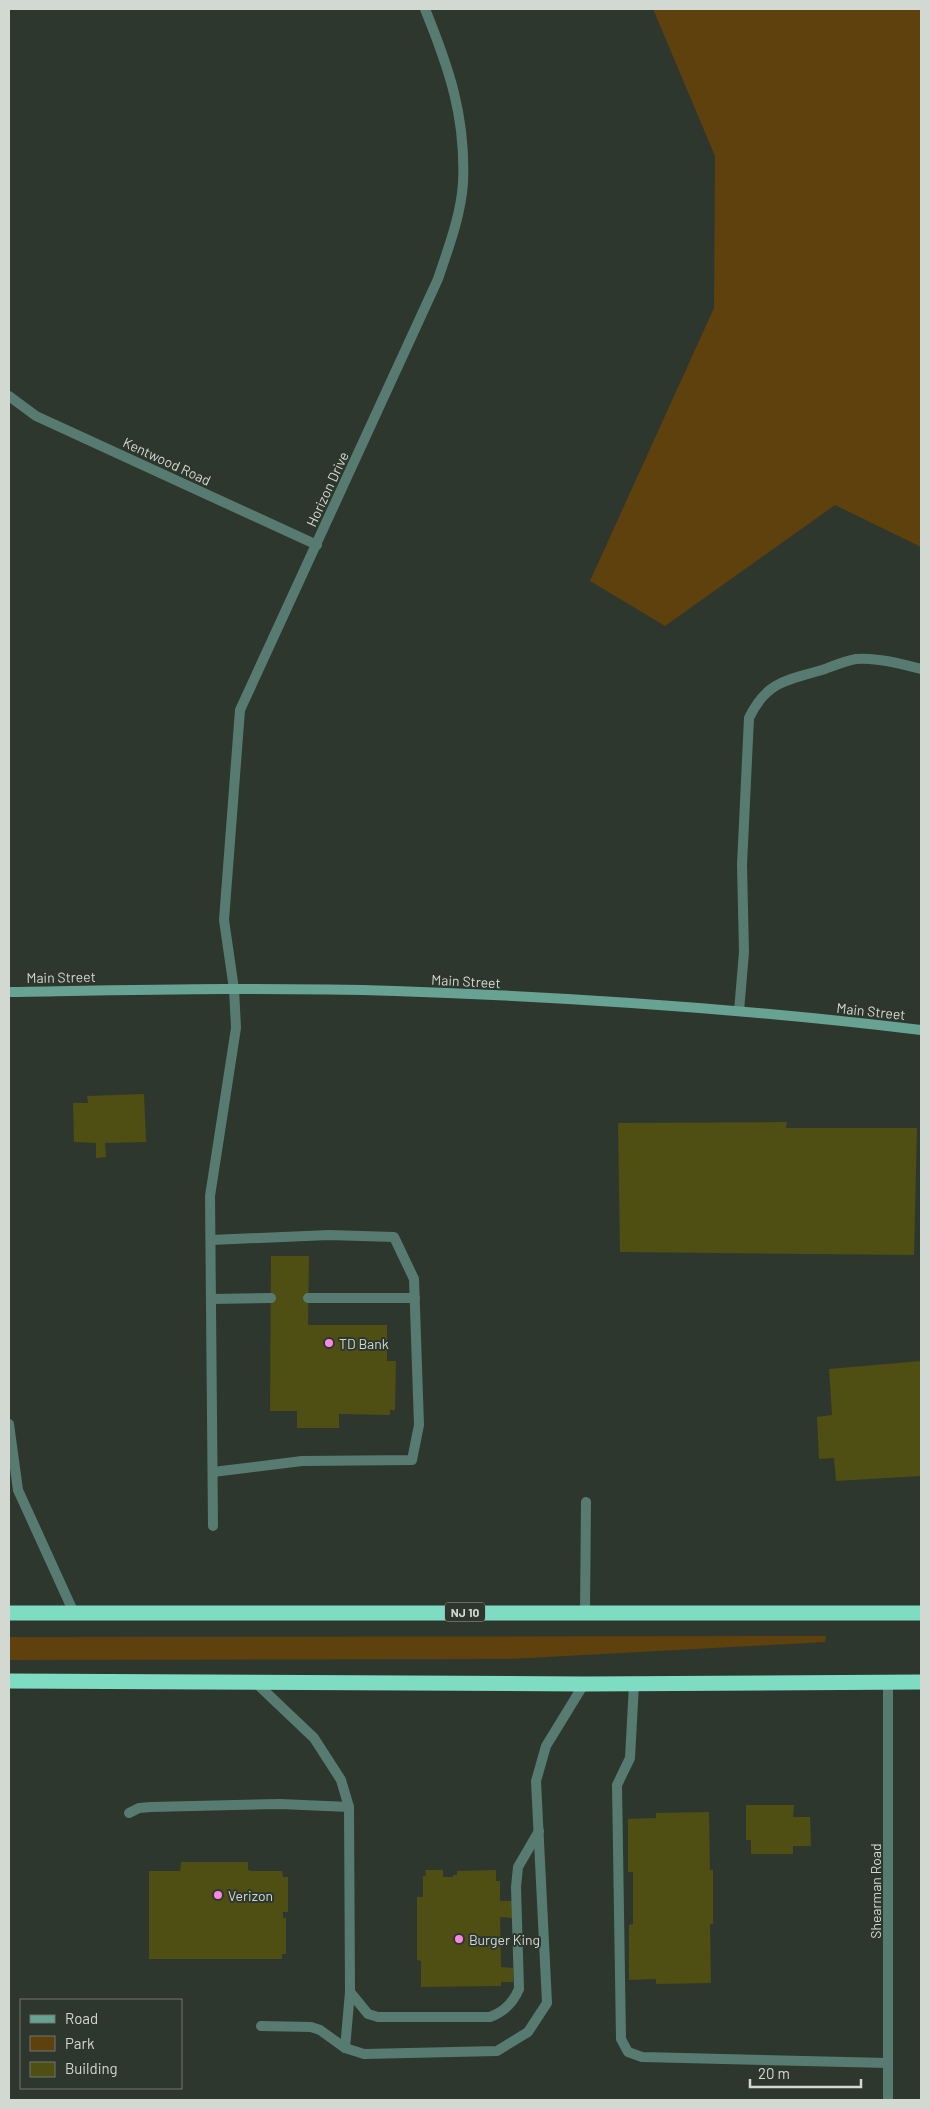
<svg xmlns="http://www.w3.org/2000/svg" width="930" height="2109" font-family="Barlow,sans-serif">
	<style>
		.green { fill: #5f410e }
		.building { fill: #4f4e13 }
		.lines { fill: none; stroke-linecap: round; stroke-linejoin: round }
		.lane { stroke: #577b71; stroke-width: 10 }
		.street { stroke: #577b71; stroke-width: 10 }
		.secondary { stroke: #68a292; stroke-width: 10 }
		.highway { stroke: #7edcc3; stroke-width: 15 }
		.poi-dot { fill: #fd86e3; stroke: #2e372d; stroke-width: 2 }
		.labels { text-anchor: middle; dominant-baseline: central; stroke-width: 4; stroke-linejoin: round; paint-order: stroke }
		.shield { fill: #2e372d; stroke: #a1a8a0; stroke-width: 1 }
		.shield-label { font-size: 12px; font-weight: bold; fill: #d2d8d2 }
		.street-label { font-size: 14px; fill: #d2d8d2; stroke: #2e372d }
		.poi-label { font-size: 14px; fill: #d2d8d2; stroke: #2e372d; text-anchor: start }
	</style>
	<rect width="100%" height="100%" fill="#2e372d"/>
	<g class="green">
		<polygon points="653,9 921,9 921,547 835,505 665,626 590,581 714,308 715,156"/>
		<polygon points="826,1636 825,1642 510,1659 9,1660 9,1637"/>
	</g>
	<g class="building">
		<polygon points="144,1094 146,1142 105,1143 106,1157 96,1158 96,1143 74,1142 73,1103 88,1103 87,1096"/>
		<polygon points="787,1122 786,1128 917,1128 914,1255 620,1252 618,1123"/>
		<polygon points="271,1256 309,1256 308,1325 387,1325 387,1361 396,1361 395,1410 390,1410 390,1415 339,1414 339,1428 297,1428 297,1411 270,1411"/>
		<polygon points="921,1361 921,1476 836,1481 834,1458 819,1459 817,1417 832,1415 829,1369"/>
		<polygon points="746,1805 794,1805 793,1817 810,1817 811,1846 793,1846 793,1854 751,1854 751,1840 746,1840"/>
		<polygon points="709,1812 710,1870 713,1870 713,1924 710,1924 711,1983 656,1984 656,1979 629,1980 629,1925 633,1924 633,1872 628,1872 628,1819 656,1818 656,1813"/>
		<polygon points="181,1862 248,1862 248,1870 251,1871 282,1871 283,1877 288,1877 288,1912 283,1912 283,1918 286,1918 286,1954 282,1954 282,1959 149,1959 149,1871 180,1871"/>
		<polygon points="425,1870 443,1870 443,1877 453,1877 453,1875 457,1875 457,1871 496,1870 496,1881 500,1881 500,1901 512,1901 512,1918 500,1917 501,1967 513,1968 513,1982 501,1982 501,1986 421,1987 421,1961 417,1960 417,1897 423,1897 423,1876 426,1876"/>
	</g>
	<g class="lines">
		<g class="lane">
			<path d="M 739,1011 L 744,952 L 742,865 L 749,718 C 766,682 787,680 822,670 C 833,666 845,661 856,659 C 876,657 902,664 921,669"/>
			<polyline points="211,1240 329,1235 394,1237 414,1279 419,1425 412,1460 302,1461 213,1472"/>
			<polyline points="308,1298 415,1298"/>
			<polyline points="211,1299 271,1298"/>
			<polyline points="9,1424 18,1490 74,1613"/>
			<polyline points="213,1526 210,1196 236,1028 234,989"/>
			<polyline points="585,1612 586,1502"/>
			<polyline points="255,1682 314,1738 341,1780 349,1807 350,1992 345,2048"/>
			<polyline points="634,1684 630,1758 617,1785 621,2039 628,2052 642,2057 888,2063"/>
			<polyline points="129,1813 139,1808 151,1807 280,1804 349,1807"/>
			<path d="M 350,1992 L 368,2014 L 378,2017 L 490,2017 C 504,2012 513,2003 519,1989 L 516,1887 L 518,1867 L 539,1831"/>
			<polyline points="261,2026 311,2027 320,2030 345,2048 364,2054 497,2051 528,2032 547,2003 536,1781 546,1746 584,1684"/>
		</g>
		<g class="street">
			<polyline points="9,396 36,416 317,545"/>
			<path d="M 234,989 L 224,920 L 240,710 L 438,279 C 448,249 461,215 463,183 C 466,117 449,68 425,9"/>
			<polyline points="888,2100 888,1682"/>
		</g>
		<path class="secondary" d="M 9,992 C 137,990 266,987 395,991 C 570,997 747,1009 921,1030"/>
		<g class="highway">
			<polyline points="9,1613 921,1613"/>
			<polyline points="9,1681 584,1684 921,1682"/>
		</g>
	</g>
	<g class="poi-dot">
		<circle cx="329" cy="1343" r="5"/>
		<circle cx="218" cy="1895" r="5"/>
		<circle cx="459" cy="1939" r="5"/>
	</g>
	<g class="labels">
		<rect class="shield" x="445" y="1602.5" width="40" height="19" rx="4"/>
		<g class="shield-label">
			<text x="465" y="1612">NJ 10</text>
		</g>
		<g class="street-label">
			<text transform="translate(167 461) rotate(25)">Kentwood Road</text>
			<text transform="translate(327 489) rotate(-65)">Horizon Drive</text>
			<text transform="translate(61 977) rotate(-1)">Main Street</text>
			<text transform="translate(466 981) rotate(3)">Main Street</text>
			<text transform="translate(871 1011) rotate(6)">Main Street</text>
			<text transform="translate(875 1891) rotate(-90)">Shearman Road</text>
		</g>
		<g class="poi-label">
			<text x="339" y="1343">TD Bank</text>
			<text x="228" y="1895">Verizon</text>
			<text x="469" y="1939">Burger King</text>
		</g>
	</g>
	<rect width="930" height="2109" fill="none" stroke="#d2d8d2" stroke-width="20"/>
	<rect x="20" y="1999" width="162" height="90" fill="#2e372d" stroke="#70776f"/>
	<rect x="30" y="2015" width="25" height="8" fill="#68a292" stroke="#70776f"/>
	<text x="65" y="2024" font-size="15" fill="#d2d8d2">Road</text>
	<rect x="30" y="2036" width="25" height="15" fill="#5f410e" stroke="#70776f"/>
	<text x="65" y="2049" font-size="15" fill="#d2d8d2">Park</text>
	<rect x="30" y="2062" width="25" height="15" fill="#4f4e13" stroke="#70776f"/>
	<text x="65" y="2074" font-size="15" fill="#d2d8d2">Building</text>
	<path d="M750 2079v8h111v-8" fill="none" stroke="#d2d8d2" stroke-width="2.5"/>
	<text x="758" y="2079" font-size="15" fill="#d2d8d2" stroke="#2e372d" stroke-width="4" paint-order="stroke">20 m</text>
</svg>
